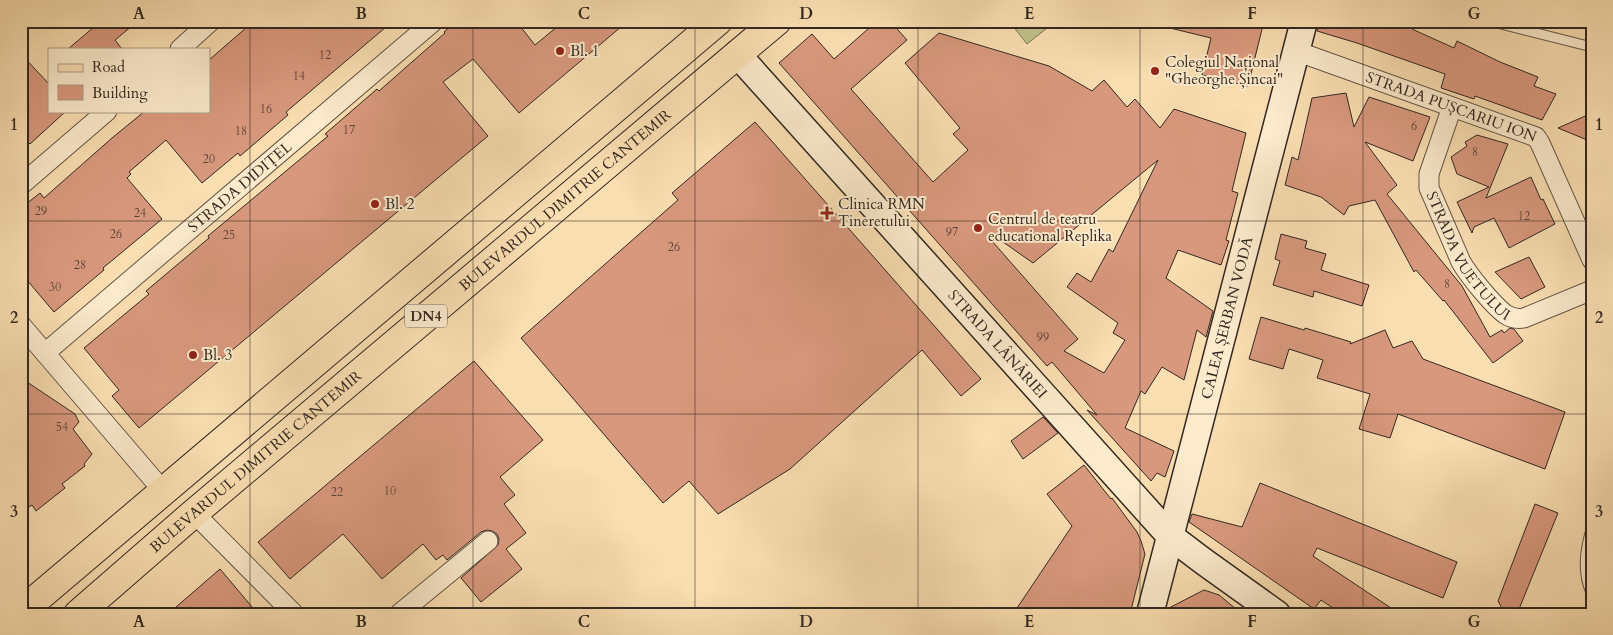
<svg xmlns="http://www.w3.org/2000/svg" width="1613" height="635" font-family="Cardo,serif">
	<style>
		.green { fill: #c0c18a; stroke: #7a7456 }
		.building { fill: #d8987d; stroke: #332821; fill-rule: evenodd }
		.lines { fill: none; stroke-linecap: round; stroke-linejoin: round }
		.lane-casing { stroke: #645645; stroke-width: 11 }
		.street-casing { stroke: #645645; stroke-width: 21 }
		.secondary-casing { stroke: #332821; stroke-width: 29 }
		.primary-casing { stroke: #332821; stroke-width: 30 }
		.lane { stroke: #fbeacc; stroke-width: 9 }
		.street { stroke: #fbeacc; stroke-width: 19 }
		.secondary { stroke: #fbeacc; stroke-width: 26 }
		.primary { stroke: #f9deb1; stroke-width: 28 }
		.grid { fill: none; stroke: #332821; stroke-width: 1; stroke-opacity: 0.55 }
		.poi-dot { fill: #8f2418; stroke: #fbeacc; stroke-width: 2 }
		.labels { text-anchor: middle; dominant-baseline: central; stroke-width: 4; stroke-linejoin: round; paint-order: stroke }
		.number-label { font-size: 12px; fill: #5c4438 }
		.shield { fill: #fbeacc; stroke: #6f6254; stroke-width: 1 }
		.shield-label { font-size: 14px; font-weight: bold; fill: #332821 }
		.poi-label { font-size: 15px; fill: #332821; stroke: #fbeacc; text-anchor: start }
		.street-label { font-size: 15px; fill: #332821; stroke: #fbeacc }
		.neatline { fill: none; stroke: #332821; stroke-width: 2 }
		.grid-label { font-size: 16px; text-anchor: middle; font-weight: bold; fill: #332821 }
	</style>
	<rect width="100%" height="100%" fill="#f9deb1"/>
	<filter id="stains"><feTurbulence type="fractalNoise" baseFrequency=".004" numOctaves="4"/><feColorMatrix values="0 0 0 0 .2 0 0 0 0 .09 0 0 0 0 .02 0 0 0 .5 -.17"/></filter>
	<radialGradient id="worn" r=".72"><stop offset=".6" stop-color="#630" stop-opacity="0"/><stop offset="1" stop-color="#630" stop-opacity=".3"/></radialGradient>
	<polygon class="green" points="1009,21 1056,21 1027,44"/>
	<g class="building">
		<polygon points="101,21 138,21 115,40 122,49 68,49"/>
		<polygon points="254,21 393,21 286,112 288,115 240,156 238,153 202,183 166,140 129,172 131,174 127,178 162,219 103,268 104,270 54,312 21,273 21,208 40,193 44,198 112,138 145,111 209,111 209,60"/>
		<polygon points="456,21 516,21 535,45 564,21 628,21 519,113 473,59 443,82 488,136 139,428 112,396 119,390 84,348 149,294 146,291 209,238 208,236 328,136 325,134 377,89 379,91 445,33 444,32"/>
		<path d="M 877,21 L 890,21 L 907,40 L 851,89 L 933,182 L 968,150 L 953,134 L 960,128 L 905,63 L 939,33 L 1049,66 L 1092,91 L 1104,80 L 1127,107 L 1135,99 L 1160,128 L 1174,109 L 1246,133 L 1232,191 L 1238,193 L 1226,240 L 1229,241 L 1221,265 L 1178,250 L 1166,278 L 1213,311 L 1206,337 L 1197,330 L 1184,380 L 1162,367 L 1145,394 L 1141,391 L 1125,428 L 1174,451 L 1165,477 L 1157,473 L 1151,481 L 1087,410 L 1097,415 L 1052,362 L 1047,366 L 779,63 L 812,34 L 834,59 ZM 1158,160 L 1113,252 L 1109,249 L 1091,282 L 1077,273 L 1067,287 L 1118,323 L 1113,333 L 1125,340 L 1104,373 L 1064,351 L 1078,339 L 992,241 L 996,237 L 1033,263 Z"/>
		<polygon points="1170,21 1264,21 1248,86 1202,75 1211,38 1170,28"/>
		<polygon points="1319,21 1415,21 1412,29 1454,48 1457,41 1500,62 1538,77 1534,86 1556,94 1542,120 1475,96 1474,99 1441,88 1445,74 1357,43 1317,31"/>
		<polygon points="21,54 49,84 49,111 66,111 30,144 21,135"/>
		<polygon points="1346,93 1354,127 1369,97 1430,117 1413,161 1365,142 1397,185 1387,194 1462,286 1490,337 1502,330 1504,333 1510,328 1514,329 1523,341 1493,363 1444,300 1443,301 1416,270 1414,272 1375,200 1349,206 1344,215 1321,197 1285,185 1292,157 1298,160 1312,98"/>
		<polygon points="1592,113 1592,142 1558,128"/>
		<polygon points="755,122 981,379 961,396 922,350 790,469 718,514 689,481 663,503 521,338 678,200 672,193"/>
		<polygon points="1477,135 1508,144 1486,198 1531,177 1541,200 1543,199 1555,224 1509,248 1494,218 1474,227 1472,233 1457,202 1489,187 1457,174 1451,157 1467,146 1465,142"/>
		<polygon points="1281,234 1307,241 1305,248 1326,254 1321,270 1369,285 1362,306 1314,291 1313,297 1273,285 1280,261 1275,259"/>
		<polygon points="1529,257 1545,287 1521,299 1495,272"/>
		<polygon points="1261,317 1304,330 1305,328 1351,342 1350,344 1385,330 1393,348 1412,341 1423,359 1565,412 1545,469 1398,414 1390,438 1359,429 1370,394 1317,378 1323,360 1289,349 1283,369 1249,359"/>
		<polygon points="474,361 543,440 500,477 515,495 504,504 526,533 506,549 522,569 481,602 461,578 498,545 499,539 497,534 492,531 487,530 481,532 447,560 443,555 436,560 423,544 382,579 343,534 290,579 258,542"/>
		<polygon points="21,378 75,414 79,422 73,429 92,454 84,464 85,466 62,484 65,488 36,511 32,505 21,513"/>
		<polygon points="1043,417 1058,433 1023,459 1011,441"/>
		<polygon points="1084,465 1111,499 1112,498 1137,532 1141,541 1145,554 1130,614 1013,614 1072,526 1047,494"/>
		<polygon points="1260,483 1457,562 1443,598 1317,548 1313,556 1400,614 1342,614 1321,600 1314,609 1189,522 1192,514 1242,527"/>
		<polygon points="1535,504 1558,513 1517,614 1505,614 1498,601"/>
		<polygon points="220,569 258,614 168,614"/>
		<polygon points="1204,590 1219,595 1242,614 1166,614 1167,609"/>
	</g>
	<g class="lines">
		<defs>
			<g id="lane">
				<polyline points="1489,21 1592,47"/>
				<path d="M 1592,526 C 1585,549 1581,572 1592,595"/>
			</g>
			<g id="street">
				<polyline points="180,49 211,21"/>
				<path id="s1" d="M 1296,51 L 1536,137 L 1540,143 L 1592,260"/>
				<path id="s2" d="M 1452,107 L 1429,174 L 1429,188 L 1461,262 C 1469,276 1493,305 1505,314 C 1511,318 1518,319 1524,318 L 1592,290"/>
				<polyline points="21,185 107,111"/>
				<polyline points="21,325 164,492"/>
				<path id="s3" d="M 45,353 L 434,21"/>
				<polyline points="194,513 294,614"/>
				<polyline points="399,614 488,541"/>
			</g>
			<g id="secondary">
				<path id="s4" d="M 737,54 L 1170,536 L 1203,561 L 1277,614"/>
				<path id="s5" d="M 1150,614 L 1304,21"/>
			</g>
			<g id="primary">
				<polyline points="21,612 718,21"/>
				<path id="s6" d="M 78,614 L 194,513 L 777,21"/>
			</g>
		</defs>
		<use href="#lane" class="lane-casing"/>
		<use href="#street" class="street-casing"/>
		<use href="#secondary" class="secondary-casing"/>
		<use href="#primary" class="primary-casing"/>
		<use href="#lane" class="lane"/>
		<use href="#street" class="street"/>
		<use href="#secondary" class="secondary"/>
		<use href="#primary" class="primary"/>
	</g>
	<path class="grid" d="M 250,21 L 250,614M 473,21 L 473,614M 695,21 L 695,614M 918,21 L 918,614M 1140,21 L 1140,614M 1363,21 L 1363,614M 21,221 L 1592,221M 21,414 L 1592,414"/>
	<g class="poi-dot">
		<circle cx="560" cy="51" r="5"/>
		<circle cx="1155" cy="71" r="5"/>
		<circle cx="375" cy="204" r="5"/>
		<path d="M824.5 205.5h5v5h5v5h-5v5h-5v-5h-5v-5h5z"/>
		<circle cx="978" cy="228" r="5"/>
		<circle cx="193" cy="355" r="5"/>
	</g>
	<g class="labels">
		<g class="number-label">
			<text x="325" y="55">12</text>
			<text x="299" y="76">14</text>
			<text x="266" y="109">16</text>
			<text x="1414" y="126">6</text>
			<text x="349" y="130">17</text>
			<text x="241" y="131">18</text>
			<text x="1475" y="152">8</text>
			<text x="209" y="159">20</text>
			<text x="41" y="211">29</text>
			<text x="140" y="213">24</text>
			<text x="1524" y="216">12</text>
			<text x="952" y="232">97</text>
			<text x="116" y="234">26</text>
			<text x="229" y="235">25</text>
			<text x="674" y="247">26</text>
			<text x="80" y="265">28</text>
			<text x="1447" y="284">8</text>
			<text x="55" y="287">30</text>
			<text x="1043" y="337">99</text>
			<text x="62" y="427">54</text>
			<text x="390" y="491">10</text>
			<text x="337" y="492">22</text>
		</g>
		<rect class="shield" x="405" y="304.5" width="42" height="23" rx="4"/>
		<g class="shield-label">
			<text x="426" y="316">DN4</text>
		</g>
		<g class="poi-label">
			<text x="570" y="51">Bl. 1</text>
			<text x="1165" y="62">Colegiul Național<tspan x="1165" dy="17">"Gheorghe Șincai"</tspan></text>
			<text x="385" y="204">Bl. 2</text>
			<text x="838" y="204">Clinica RMN<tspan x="838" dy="17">Tineretului</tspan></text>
			<text x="988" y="219">Centrul de teatru<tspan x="988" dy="17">educational Replika</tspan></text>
			<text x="203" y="355">Bl. 3</text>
		</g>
		<g class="street-label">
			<text stroke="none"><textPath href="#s1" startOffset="165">STRADA PUȘCARIU ION</textPath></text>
			<text stroke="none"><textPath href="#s3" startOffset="256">STRADA DIDIȚEL</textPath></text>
			<text stroke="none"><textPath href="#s6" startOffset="639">BULEVARDUL DIMITRIE CANTEMIR</textPath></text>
			<text stroke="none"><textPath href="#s2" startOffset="164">STRADA VUETULUI</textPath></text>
			<text stroke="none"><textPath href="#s5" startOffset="306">CALEA ȘERBAN VODĂ</textPath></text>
			<text stroke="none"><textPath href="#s4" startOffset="390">STRADA LÂNĂRIEI</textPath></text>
			<text stroke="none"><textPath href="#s6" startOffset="234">BULEVARDUL DIMITRIE CANTEMIR</textPath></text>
		</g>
	</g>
	<rect width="1613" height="635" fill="none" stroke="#f9deb1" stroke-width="55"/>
	<rect x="48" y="48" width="162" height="65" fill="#fbeacc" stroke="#ab9c88"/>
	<rect x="58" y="64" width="25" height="8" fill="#f9deb1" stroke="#ab9c88"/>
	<text x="92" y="72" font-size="15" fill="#332821">Road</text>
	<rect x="58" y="85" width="25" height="15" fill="#d8987d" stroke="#ab9c88"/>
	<text x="92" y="98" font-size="15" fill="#332821">Building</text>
	<rect x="28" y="28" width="1558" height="580" class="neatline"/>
	<g class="grid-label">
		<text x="139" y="19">A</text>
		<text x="361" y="19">B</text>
		<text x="584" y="19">C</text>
		<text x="806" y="19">D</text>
		<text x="1029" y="19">E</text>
		<text x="1252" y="19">F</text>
		<text x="1474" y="19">G</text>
		<text x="14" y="130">1</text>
		<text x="1599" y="130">1</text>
		<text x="14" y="323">2</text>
		<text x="1599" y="323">2</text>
		<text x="14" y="517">3</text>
		<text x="1599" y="517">3</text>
		<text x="139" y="627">A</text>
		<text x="361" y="627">B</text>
		<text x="584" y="627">C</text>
		<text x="806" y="627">D</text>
		<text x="1029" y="627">E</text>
		<text x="1252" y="627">F</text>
		<text x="1474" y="627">G</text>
	</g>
	<rect width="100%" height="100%" filter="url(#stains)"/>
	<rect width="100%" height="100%" fill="url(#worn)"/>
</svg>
